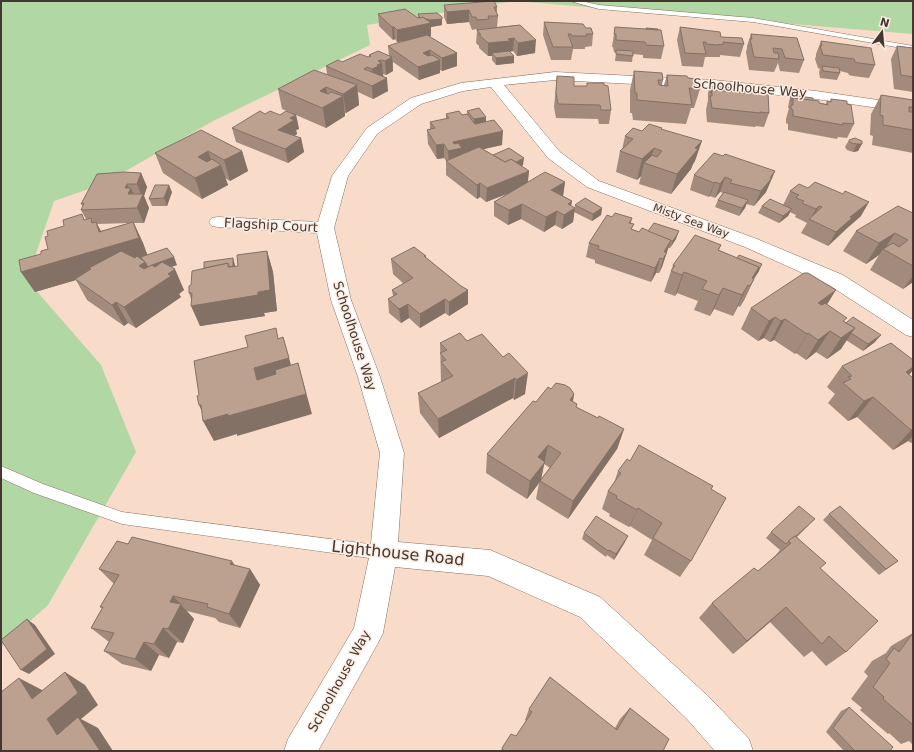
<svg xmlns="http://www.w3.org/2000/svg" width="914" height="752" font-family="'DejaVu Sans',sans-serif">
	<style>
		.green { fill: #b1d7a4 }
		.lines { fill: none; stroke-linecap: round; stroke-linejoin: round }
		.lane-casing { stroke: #8a7060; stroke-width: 1 }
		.street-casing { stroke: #8a7060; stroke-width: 1 }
		.lane { fill: #fff; fill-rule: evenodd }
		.street { fill: #fff; fill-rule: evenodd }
		.wall { fill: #a28a7c; fill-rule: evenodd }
		.shaded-wall { fill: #847165 }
		.building { fill: #bca190; stroke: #847165 }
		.labels { text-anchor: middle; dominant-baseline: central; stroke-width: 3; stroke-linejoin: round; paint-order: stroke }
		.far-street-label { font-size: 11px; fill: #433730; stroke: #fcebe0 }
		.street-label { font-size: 13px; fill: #433730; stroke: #fcebe0 }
		.near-street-label { font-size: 16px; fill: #433730; stroke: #fcebe0 }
	</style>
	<rect width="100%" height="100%" fill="#f8dbc9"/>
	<polygon class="green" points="1,1 913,1 913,34 515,1 367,25 370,45 213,121 103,184 54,201 27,280 101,365 136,452 48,605 1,647"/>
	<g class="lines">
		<defs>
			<g id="lane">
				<polygon points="570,1 581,1 599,5 753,18 913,46 913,50 753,22 599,9"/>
				<polygon points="1,466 43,484 122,512 384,546 389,548 391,553 389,558 384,560 122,524 34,493 1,478"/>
			</g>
			<polygon id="street" points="555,72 714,80 816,91 913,105 913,113 816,99 714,88 555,80 504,85 560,152 599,181 757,239 843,275 913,320 913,337 906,335 829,285 745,247 587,187 548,158 491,87 463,91 421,104 377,134 348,176 334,228 351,300 380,377 404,453 398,542 490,550 600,597 709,697 749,739 753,751 715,751 687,719 580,617 488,576 395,567 383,633 378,643 318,751 284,751 288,739 354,628 370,553 380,453 358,377 331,300 317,233 218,227 212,226 209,222 212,218 218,217 318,222 332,176 367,128 411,98 461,83"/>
		</defs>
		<use href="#lane" class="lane-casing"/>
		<use href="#street" class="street-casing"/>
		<use href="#lane" class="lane"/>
		<use href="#street" class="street"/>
	</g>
	<g class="wall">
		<polygon points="444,5 497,7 497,13 498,16 497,27 520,25 535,53 517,56 513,51 510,52 514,56 514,63 496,65 492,60 492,56 488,56 479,48 479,46 476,43 477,31 476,29 472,30 469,22 447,24 444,17"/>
		<polygon points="378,14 418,18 418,14 442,17 442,25 431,27 431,36 429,36 457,66 442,71 440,70 440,73 419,80 393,62 393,71 386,75 383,74 388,91 373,99 358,92 359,105 346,113 345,113 345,116 326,128 296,115 299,129 296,130 297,134 294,136 301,138 304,152 288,163 236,142 232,128 265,114 280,115 292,113 282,109 278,89 327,74 326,66 342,62 368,57 369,57 369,55 389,56 388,46 405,41 397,42 395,39 393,40 379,26"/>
		<polygon points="544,22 586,28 593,34 592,46 585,47 585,49 573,49 571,60 551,60 543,35"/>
		<polygon points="615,27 664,46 661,59 643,58 643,55 633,54 632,62 615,61 616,53 614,52 613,47 612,47"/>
		<polygon points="680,27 721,37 744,44 740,57 720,55 720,57 705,57 703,67 682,66 677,40"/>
		<polygon points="751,34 797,38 804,60 799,73 780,71 778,63 774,72 749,70 746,52 747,48 747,46"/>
		<polygon points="821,41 875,65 869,78 853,76 849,75 848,73 840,71 840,73 837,80 820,78 819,72 820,69 818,68 815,59 816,56 816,54"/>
		<polygon points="897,46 913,48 913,92 894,89 891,59"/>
		<polygon points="634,71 663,80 662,85 664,85 667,75 688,78 700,89 694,108 691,108 686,124 633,120 632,113 630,113 630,90"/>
		<polygon points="557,76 611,110 609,124 599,124 598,119 556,118 554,107"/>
		<polygon points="710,86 732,92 743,93 745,90 769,113 764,127 756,126 755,127 707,122 706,110 708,100 708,93"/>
		<polygon points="791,95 813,101 819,103 826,104 827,101 830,102 831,99 847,104 854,124 847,138 838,137 837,139 788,130 788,124 786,123 786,119 789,108 788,108 789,102"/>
		<polygon points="881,95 913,100 913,110 912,112 913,112 913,153 872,145 873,136 870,135 871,114"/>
		<polygon points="467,111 486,122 502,145 483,149 493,155 523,165 521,166 529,171 528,182 565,182 563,196 572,201 571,206 575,208 575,205 602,208 601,215 592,221 574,212 573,222 562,229 555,225 544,232 521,219 508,225 494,216 494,202 509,193 486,202 480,197 477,199 446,175 446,161 444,158 437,159 428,144 427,130 430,129 430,122 446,119 446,114 462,115 467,114"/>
		<polygon points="662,129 695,161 693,164 691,169 671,194 639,184 641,176 637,180 616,172 620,151 622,150 625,136 642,131"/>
		<polygon points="849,140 862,141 858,151 853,152 847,150 845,147"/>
		<polygon points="242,151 248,171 230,181 225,178 228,185 202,199 163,173 155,153"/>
		<polygon points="775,171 766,192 754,206 746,204 745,208 739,216 715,207 718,200 723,193 720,192 715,198 710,196 709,197 690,190 694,175"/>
		<path d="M 141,173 L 147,187 L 144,196 L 149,208 L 144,223 L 134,223 L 143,243 L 147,255 L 177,265 L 170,267 L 184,290 L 179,294 L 181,297 L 136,328 L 128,323 L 124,326 L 87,300 L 76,280 L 35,292 L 21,272 L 48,249 L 48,236 L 64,226 L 86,219 L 81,210 L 83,206 L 81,204 ZM 129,223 L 101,231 L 97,224 Z"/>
		<polygon points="790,191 861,216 846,229 843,232 828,246 801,233 807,223 795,217 796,215 790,212 788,216 779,223 758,213 762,206 783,205"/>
		<polygon points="172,192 167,206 152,206 149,199"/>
		<polygon points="913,213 913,282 903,289 870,270 879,255 866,264 843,251 856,231"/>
		<polygon points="612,217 632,218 631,223 632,229 639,232 648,231 676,239 670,248 668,248 662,267 659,273 656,273 651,282 595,263 595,260 586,257 589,243"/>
		<polygon points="721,245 719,250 759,271 754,279 744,300 740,307 738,306 733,316 714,309 710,316 694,310 698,301 677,293 675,296 664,292 673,265"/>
		<polygon points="267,251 273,272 277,311 264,313 265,316 200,326 189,293 191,285 235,265 235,266 238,266"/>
		<polygon points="426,256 426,258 461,286 468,290 468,304 449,316 445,313 420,328 409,318 401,323 389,313 388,299 393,296 392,290 404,284 393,274 391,259"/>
		<polygon points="827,305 845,322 875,342 863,351 846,340 841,349 827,359 816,352 806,360 796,353 795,354 774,340 770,342 764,338 758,341 741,329 751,308"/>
		<polygon points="467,341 503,357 525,394 514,400 513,398 439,438 420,413 418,393 441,382 440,343"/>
		<polygon points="913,360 913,370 909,375 913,378 913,442 911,443 908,441 893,450 857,417 848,421 828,403 835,394 827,387 842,366"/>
		<path d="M 551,389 L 574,394 L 573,402 L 576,407 L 598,418 L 624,429 L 617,449 L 568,519 L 536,499 L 539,483 L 527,499 L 486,473 L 487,454 L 536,402 ZM 544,464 L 550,468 L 541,479 Z"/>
		<polygon points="630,461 711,489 691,561 680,577 644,555 652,540 630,526 629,527 609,516 610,514 602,509 608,491 614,483 618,471"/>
		<polygon points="829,514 898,561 879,575 823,520"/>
		<polygon points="809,525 797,537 821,569 846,652 826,666 812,651 804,657 770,622 733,654 699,618 712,603 758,571 775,556 780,550 766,538 771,532"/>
		<polygon points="584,533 625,542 614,560 607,555 606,557 582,539"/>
		<polygon points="128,544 250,569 260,585 240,628 219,622 215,618 187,611 194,619 183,643 177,642 169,658 159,655 151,671 122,664 104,651 109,642 91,628 102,608 100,607 114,584 99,569"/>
		<polygon points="913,633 913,745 909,741 901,744 889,733 888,734 860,710 862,708 851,699 868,676 864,672 872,661 886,653 891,646"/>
		<polygon points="849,707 890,751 844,751 826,732 841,711"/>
		<polygon points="630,708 663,751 501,751 502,748 516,736 526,721 525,720 529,709 615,728 620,719"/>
	</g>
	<g class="shaded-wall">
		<polygon points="469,10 469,22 447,24 447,12"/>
		<polygon points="428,19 428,24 429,23 429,20 442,19 442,25 431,27 431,36 397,42 397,30 422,20"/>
		<polygon points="392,27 394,27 395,39 393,40"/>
		<polygon points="514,38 513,51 492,53 492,56 488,56 488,43"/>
		<polygon points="536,40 535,53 517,56 518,43"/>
		<polygon points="430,50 430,63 440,60 440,73 419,80 418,67 423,53"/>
		<polygon points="457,53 457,66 442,71 442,58"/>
		<polygon points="514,56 514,63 496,65 496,58"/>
		<polygon points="392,57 393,71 386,75 385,61"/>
		<polygon points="381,60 381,63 382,63 383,76 373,82 372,69 378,61"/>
		<polygon points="387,78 388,91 373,99 372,86"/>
		<polygon points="357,85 359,105 346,113 343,94"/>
		<polygon points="326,87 329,104 343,96 345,116 326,128 320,91"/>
		<polygon points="296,115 299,129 296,130 297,134 281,144 278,130 290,118"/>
		<polygon points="486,117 486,124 474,126 474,119"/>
		<polygon points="503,131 502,145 462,154 462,162 449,163 448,151 453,142"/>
		<polygon points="301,138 304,152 288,163 285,149"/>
		<polygon points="702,141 695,161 693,164 691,169 671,194 677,174 695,148"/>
		<polygon points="444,144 444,158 437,159 436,145"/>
		<polygon points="857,144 862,144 858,151 853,152"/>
		<polygon points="654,148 649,165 644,163 641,176 637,180 642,159"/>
		<polygon points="208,151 214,168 221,165 228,185 202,199 195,178 198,157"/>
		<polygon points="242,151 248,171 230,181 224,160"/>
		<polygon points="524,158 523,165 508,173 509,166"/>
		<polygon points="529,171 527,186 486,202 487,188"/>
		<polygon points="775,171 766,192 754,206 761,191"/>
		<polygon points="141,173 147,187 144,196 149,208 144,223 137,208 142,196 137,184"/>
		<polygon points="725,177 720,192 715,198 720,184"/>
		<polygon points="565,182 563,196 549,204 551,190"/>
		<polygon points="715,182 710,196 709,197 714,183"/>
		<polygon points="480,183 480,197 477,199 477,185"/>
		<polygon points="127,184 130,190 131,188 137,202 134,209 125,188"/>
		<polygon points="169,185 172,192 167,206 164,198"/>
		<polygon points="748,200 745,208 739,216 742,208"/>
		<polygon points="572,201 570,211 575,208 573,222 562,229 564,215 568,204"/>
		<polygon points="869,202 861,216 846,229 843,232 828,246 836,232 850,217"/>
		<polygon points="522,204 521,219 508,225 509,210"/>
		<polygon points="819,206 812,220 810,219 816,209"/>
		<polygon points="602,208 601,215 592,221 593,214"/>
		<polygon points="792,209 788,216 779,223 783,216"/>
		<polygon points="557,211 555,225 544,232 546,217"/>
		<polygon points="96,222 107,243 133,222 143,243 149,259 142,261 91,269 89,268 93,275 75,279 76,280 35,292 21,272 99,232"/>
		<polygon points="679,231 676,239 670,248 673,241"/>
		<polygon points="895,233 884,250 883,249 879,255 866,264 879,243"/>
		<polygon points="671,240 662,267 659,273 663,259 664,252"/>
		<polygon points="267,251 273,272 277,311 264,313 265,316 200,326 191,306 258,292"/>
		<polygon points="174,257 177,265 151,274 139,266 145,262"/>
		<polygon points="233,258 235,265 236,278 228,267 228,263"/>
		<polygon points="660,258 656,273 651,282 655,268"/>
		<polygon points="762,264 759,271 753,280 754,279 744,300 740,307 750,286 752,278 759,267"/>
		<polygon points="175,269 184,290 179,294 181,297 136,328 124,307"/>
		<polygon points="684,272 677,293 675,296 682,275"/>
		<polygon points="913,276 913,282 903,289"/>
		<polygon points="748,285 738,306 733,316 742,295"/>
		<polygon points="723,288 714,309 710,316 719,295"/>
		<polygon points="468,290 468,304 449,316 449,302"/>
		<polygon points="836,290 823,311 818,303"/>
		<polygon points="445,299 445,313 420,328 420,314"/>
		<polygon points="116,302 128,323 124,326 112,305"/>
		<polygon points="408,304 409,318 401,323 399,309"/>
		<polygon points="775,317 764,338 758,341 769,321"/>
		<polygon points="785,319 774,340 770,342 781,321"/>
		<polygon points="855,328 841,349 827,359 841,338"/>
		<polygon points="830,331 816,352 806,360 818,340"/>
		<polygon points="808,333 796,353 795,354 807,334"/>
		<polygon points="881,335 875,342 863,351 868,344"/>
		<polygon points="283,337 295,379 257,380 254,368"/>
		<polygon points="298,363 312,414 237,436 237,434 214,441 203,421 206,421 199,405 201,405 228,414"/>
		<polygon points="913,367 913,370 901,384 906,372"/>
		<polygon points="528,373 525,394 514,400 516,380"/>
		<polygon points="515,378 513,398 439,438 438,419"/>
		<polygon points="574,394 570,414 570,400"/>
		<polygon points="873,397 857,417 848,421 864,401"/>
		<polygon points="624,429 617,449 568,519 573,501"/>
		<polygon points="913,429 913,436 908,441 893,450 911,430"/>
		<polygon points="548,445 541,480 540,481 539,483 527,499 530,481 538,457"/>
		<polygon points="638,508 630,526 629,527 637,510"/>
		<polygon points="628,536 625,542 614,560 616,554"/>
		<polygon points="232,561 242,577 230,564"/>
		<polygon points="250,569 260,585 240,628 229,614"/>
		<polygon points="173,596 194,619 183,643 168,629 170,602"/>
		<polygon points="786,607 770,622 733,654 747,641"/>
		<polygon points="27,619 35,625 55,654 29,674 21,670"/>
		<polygon points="163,628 177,642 169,658 154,644"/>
		<polygon points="144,642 159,655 151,671 135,659"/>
		<polygon points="65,672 85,685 98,705 81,719 98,728 113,751 100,751 57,735 47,719"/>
		<polygon points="19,678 42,690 54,710 32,699"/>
	</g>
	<g class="building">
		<polygon points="494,1 497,7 494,7 498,16 488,16 489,19 477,20 476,17 472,17 469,10 447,12 444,5"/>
		<polygon points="405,9 418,18 423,17 431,23 397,30 394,27 392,27 378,14"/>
		<polygon points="437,13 442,17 442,19 429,20 428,19 426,19 423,17 420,18 418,14"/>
		<polygon points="544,22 583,24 586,28 591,28 593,34 586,34 587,36 572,36 571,34 568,34 573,47 553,47"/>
		<polygon points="520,25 536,40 518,43 514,38 508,39 510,41 488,43 479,35 481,35 477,30"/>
		<polygon points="615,27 661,30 664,46 646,45 645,42 616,40 616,34 614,34"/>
		<polygon points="680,27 720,32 721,37 742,38 744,44 723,42 724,44 717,45 706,44 706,42 703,42 706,54 685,53"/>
		<polygon points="646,28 658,29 658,30 646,29"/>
		<polygon points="751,34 797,38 804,60 785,58 782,49 773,48 774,53 778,53 779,59 754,57 750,39 752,39"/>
		<polygon points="427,35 457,53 442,58 430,50 423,53 428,56 432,55 440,60 418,67 388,46 397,43"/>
		<polygon points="821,41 871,48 875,65 859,63 855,62 854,59 823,55 820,46 822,46"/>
		<polygon points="897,46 913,48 913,77 901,75"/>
		<polygon points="616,50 633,51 633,56 616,54"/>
		<polygon points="378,51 392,57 385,61 381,60 378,61 382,63 377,65 379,66 372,69 367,67 364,69 387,78 372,86 326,66 338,60 342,62 360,54 368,57 371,56 369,55"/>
		<polygon points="509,51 514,56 496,58 492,53"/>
		<polygon points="822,66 839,68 840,73 823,71"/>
		<polygon points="314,70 357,85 343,94 326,87 320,91 328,94 331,92 343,96 322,108 278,89"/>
		<polygon points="634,71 662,73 663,80 658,80 659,85 668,86 667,75 687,76 688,78 698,79 700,89 689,88 692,105 637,100 637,93 635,93"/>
		<polygon points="557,76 574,77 574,86 587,86 587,83 604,83 604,85 608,86 611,110 601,110 600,105 558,104 556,93"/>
		<polygon points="710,86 732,88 732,92 712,90 711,93"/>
		<polygon points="712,90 745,93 745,90 768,92 769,113 760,112 760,113 712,108 710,96 712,96"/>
		<polygon points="791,95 813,98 813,101 793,98 792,101 791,101"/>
		<polygon points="881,95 913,100 913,107 909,107 909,112 913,112 913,130 883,125 883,116 880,115"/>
		<polygon points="793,98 819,101 819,103 828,105 827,101 831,102 831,99 847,101 847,104 851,105 854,124 843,123 843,125 793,116 793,110 791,109 791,105 793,105"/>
		<polygon points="479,108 486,117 474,119 467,111"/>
		<polygon points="260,111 265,114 270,111 280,115 286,111 296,115 290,118 294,120 278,130 301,138 285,149 232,128"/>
		<polygon points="459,111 462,115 467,114 475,124 494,120 503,131 453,142 454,144 458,143 462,148 448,151 444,144 436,145 427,130 435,128 430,122 449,118 446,114"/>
		<polygon points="649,124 662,128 661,129 702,141 695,148 698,149 677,174 644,163 652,155 657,157 662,151 654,148 642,159 620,151 633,139 625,136 633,128 642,131"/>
		<polygon points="201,130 242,151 224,160 208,151 198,157 207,162 212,159 221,165 195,178 155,153"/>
		<polygon points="855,138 862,141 862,144 857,144 851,143 849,140"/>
		<polygon points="479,147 505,162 511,159 529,171 487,188 480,183 477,185 446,161"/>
		<polygon points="509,148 524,158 516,162 511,159 505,162 493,155"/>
		<polygon points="714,153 723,156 725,154 775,171 770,178 772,178 761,191 730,183 732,180 725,177 720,184 715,182 714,183 694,175"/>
		<polygon points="124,172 141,173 137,184 127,184 125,188 131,188 128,194 143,194 137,208 81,210 84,203 81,204 97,174"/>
		<polygon points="545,172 565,182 551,190 572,201 568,204 575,208 564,215 557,211 546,217 522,204 509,210 494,202"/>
		<polygon points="815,182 843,194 845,191 869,202 850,217 852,218 836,232 809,219 822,207 819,206 816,209 802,203 804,201 796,198 799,195 790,191 799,184 808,188"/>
		<polygon points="155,185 169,185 164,198 149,199"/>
		<polygon points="724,192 748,200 742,208 718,200"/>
		<polygon points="585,198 602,208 593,214 575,205"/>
		<polygon points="770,199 792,209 783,216 762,206"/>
		<polygon points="898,206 913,213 913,266 883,249 893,243 899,247 908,240 895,233 879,243 856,231"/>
		<polygon points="615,213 632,218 629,223 634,224 631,229 639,232 642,228 671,240 664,252 667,252 663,259 660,258 655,268 598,249 599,246 589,243 607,215 612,217"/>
		<polygon points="82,214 84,220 91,218 92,223 96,222 99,232 133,222 139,238 21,272 19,260 41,254 41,251 48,249 45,237 48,236 47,231 64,226 63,220"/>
		<polygon points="654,223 679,231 673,241 648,231"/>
		<polygon points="695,235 721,245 718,250 759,267 752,278 754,279 750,286 748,285 742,295 723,288 719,295 702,289 707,281 684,272 682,275 671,271 675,266 673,265"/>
		<polygon points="414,247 426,256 424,256 461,286 468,290 449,302 445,299 420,314 408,304 399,309 388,299 397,294 392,290 413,278 391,259"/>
		<polygon points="167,248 174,257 152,265 148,267 145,262 142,259 141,257"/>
		<polygon points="121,251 135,258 137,256 145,262 139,266 144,269 152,265 155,267 162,262 175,269 168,274 171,276 124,307 116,302 112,305 75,279 91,269 89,268"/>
		<polygon points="267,251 270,290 258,292 258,295 191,306 192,293 189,293 189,286 191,285 192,271 228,263 228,267 238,266 237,255"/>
		<polygon points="739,255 762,264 756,273 759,267 737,258"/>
		<polygon points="233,258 233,266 229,267 228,263 204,268 204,262"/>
		<polygon points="804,273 808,273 836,290 818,303 822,305 825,303 847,318 843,321 855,328 841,338 830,331 818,340 808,333 807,334 785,319 781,321 775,317 769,321 751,308"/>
		<polygon points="853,317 881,335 868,344 851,333 855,328 846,323"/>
		<polygon points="276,328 278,339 283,337 289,358 254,368 257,380 276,374 275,370 298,363 306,394 228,416 228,414 203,421 201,405 199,405 197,396 199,395 194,361 248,347 245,336"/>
		<polygon points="460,333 467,341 482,334 503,357 509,353 528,373 516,380 515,378 438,419 418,393 453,376 441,362 446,360 440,353 447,350 440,343"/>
		<polygon points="891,343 913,360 913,367 906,372 913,378 913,429 911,430 873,397 864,401 843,383 851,379 848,377 852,376 842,366"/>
		<polygon points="556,383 565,385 570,388 574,394 570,400 577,404 576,407 598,418 599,416 624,429 573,501 540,481 561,453 548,445 538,457 545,462 530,481 487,454 533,401 536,402 548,387 551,389"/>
		<polygon points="639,445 713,486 711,489 726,498 691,561 653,538 662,523 638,508 637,510 616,498 617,496 608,491 621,473 618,471 627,459 630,461"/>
		<polygon points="799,506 815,519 796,536 795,536 786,544 771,532"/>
		<polygon points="840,506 898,561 886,569 829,514"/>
		<polygon points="596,516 628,536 616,554 609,550 608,551 584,533"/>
		<polygon points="795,536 826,563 820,568 878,621 846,652 829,636 822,644 786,607 747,641 712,603 754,568 758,571 791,543 788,541"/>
		<polygon points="132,537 232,561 230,564 250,569 229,614 207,607 208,604 173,596 170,602 181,604 168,629 163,628 154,644 144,642 135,659 104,651 114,633 91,628 103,607 100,607 119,575 99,569 117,541 128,544"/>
		<polygon points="27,619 47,649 21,670 1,640"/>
		<polygon points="913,633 913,723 912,724 883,699 884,697 873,687 890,663 886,659 894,648 899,652"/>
		<polygon points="65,672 78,693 47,719 57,735 78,717 100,751 1,751 1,692 19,678 32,699"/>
		<polygon points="550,677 617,730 630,708 669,739 663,751 504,751 502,748 511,734 516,736 532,712 529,709"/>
		<polygon points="849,707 893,747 890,751 855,751 833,728"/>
	</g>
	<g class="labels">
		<g class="far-street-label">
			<text transform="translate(691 221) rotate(20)">Misty Sea Way</text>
		</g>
		<g class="street-label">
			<text transform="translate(750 88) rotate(5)">Schoolhouse Way</text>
			<text transform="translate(271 225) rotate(3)">Flagship Court</text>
			<text transform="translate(355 336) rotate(72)">Schoolhouse Way</text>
			<text transform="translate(339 681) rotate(-61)">Schoolhouse Way</text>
		</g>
		<g class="near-street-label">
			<text transform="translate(398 553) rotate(6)">Lighthouse Road</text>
		</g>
	</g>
	<rect width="914" height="752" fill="none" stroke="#433730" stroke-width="4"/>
	<g transform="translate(882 32) rotate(16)" stroke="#fcebe0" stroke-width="3" paint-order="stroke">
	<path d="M0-3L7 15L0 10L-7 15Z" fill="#433730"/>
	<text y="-6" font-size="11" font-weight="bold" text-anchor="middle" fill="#433730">N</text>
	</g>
</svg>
